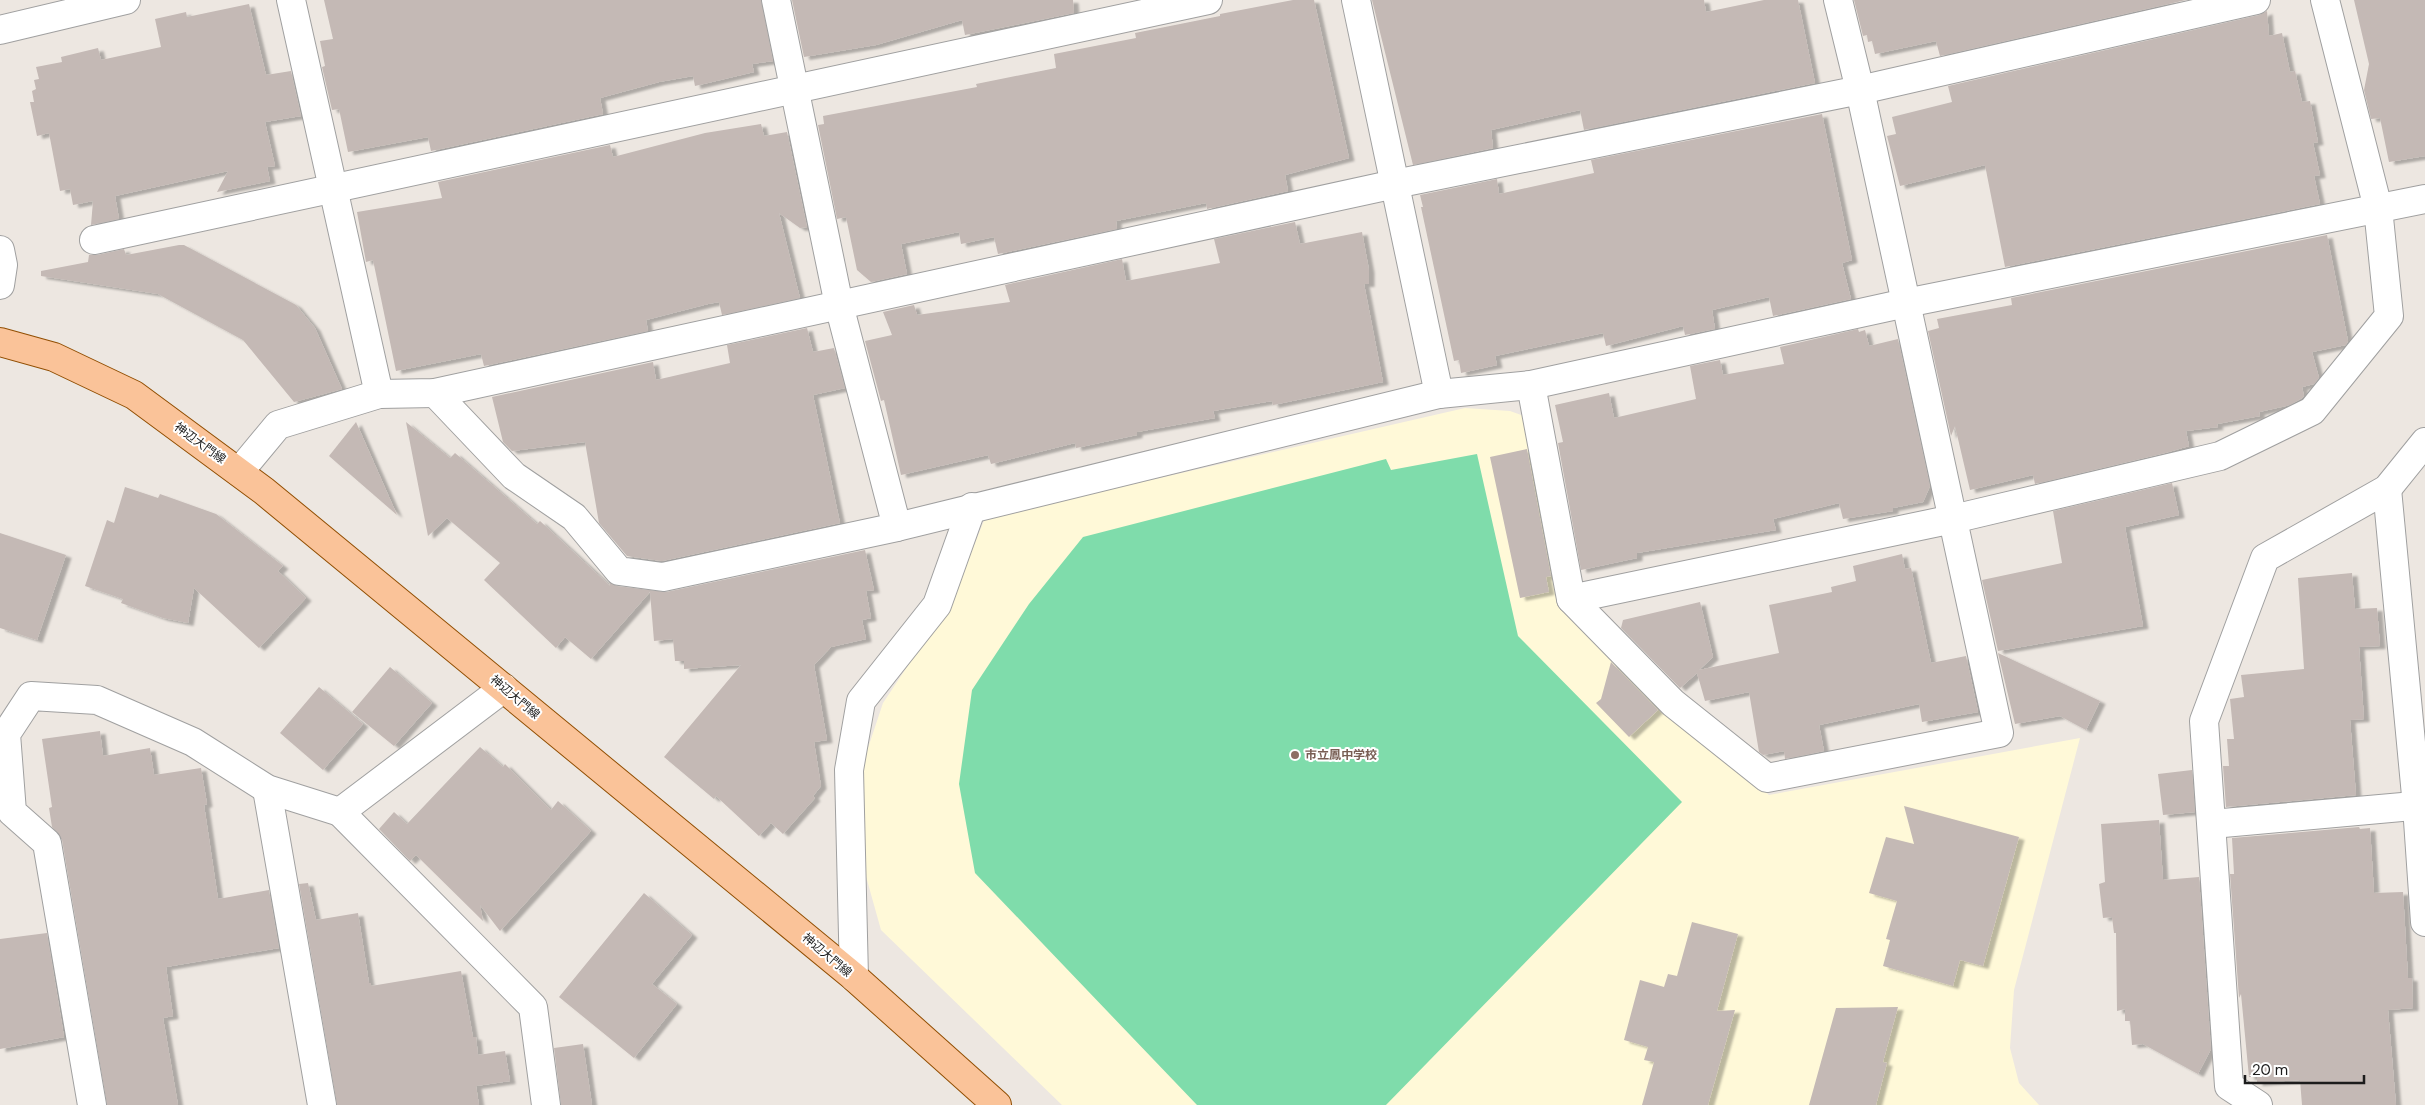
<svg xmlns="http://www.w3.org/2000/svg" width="2425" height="1105" font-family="'DM Sans','Noto Sans JP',sans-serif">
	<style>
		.education { fill: #fff9d8 }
		.pitch { fill: #7fdcab }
		.building { fill: #c4b9b5; filter: url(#shadow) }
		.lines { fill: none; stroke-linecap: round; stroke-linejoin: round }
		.minor-casing { stroke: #a0a0a0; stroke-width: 30 }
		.major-casing { stroke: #914e02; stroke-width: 30 }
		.minor { stroke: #fff; stroke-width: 28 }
		.major { stroke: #fac399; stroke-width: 28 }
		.education-dot { fill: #8d6e63; stroke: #fff; stroke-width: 2 }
		.labels { text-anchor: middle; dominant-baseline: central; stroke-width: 4; stroke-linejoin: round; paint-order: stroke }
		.street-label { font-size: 12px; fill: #1c1c1c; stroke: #fff }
		.education-label { font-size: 12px; font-weight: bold; fill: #785e54; stroke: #fff; text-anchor: start }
	</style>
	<defs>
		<filter id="shadow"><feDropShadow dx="5.5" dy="3" stdDeviation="1" flood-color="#0004"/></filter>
	</defs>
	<rect width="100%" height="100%" fill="#ede7e1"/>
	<polygon class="education" points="1465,408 1510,411 1524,416 1562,611 1769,795 2080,738 2014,990 2010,1048 2019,1083 2039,1105 1062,1105 881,930 860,855 860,772 883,703 953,598 985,518"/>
	<polygon class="pitch" points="1477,454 1518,636 1682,802 1386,1105 1197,1105 975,873 959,784 972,690 1029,604 1083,537 1386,459 1391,470"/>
	<g class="building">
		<polygon points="324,0 761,0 773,61 752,64 754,72 695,86 693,76 659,82 600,98 603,114 431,151 428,137 348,152 339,109 332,110 322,67 325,66 320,41 333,39"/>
		<polygon points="792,0 1073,0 1074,13 965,35 962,20 876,45 804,57"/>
		<polygon points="1293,0 1314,0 1349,158 1285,175 1288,191 1207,209 1206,203 1116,221 1117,229 998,254 994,237 961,244 959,232 901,244 907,274 871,282 857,270 846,217 837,219 818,125 824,124 823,116 977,87 976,84 1056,68 1054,54 1136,38 1135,33 1220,16 1220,14"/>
		<polygon points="1372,0 1704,0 1706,12 1764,0 1798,0 1815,83 1584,130 1580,110 1491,130 1493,148 1413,165"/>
		<polygon points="1854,0 2186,0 1940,56 1936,41 1875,54 1872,41 1868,42 1867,35 1863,36"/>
		<polygon points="2354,0 2425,0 2425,156 2389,162 2380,118 2371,119 2364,90 2369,64"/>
		<polygon points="249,4 266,75 291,71 301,116 265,122 275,166 267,167 270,181 217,192 228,171 115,196 119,219 91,225 93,201 73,205 70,189 60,191 49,133 37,136 30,102 34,102 32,91 36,89 34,80 39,79 36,67 62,62 61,57 98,48 101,60 161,47 155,19 186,12 187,17"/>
		<polygon points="2267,11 2269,36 2282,33 2290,72 2295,71 2302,102 2310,101 2318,142 2313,143 2320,175 2314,176 2320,204 2005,267 1985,165 1900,186 1887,136 1896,134 1892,117 1952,102 1948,86 2259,15"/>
		<polygon points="1822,114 1852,260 1842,263 1851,299 1773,316 1769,297 1712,310 1715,329 1685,335 1683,326 1606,346 1603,333 1495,356 1497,365 1461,373 1459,360 1454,361 1421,207 1423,207 1420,195 1497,179 1499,194 1594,173 1591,160"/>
		<polygon points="761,124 764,136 787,132 807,227 800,228 779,213 800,298 722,315 719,302 708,304 646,320 648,331 484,366 481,354 396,371 373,260 366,262 357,212 442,198 438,182 610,145 613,157 705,133"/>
		<polygon points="1295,222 1300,244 1362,232 1369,270 1369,284 1364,284 1383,382 1273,405 1272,401 1213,411 1215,418 1137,432 1137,435 1076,448 1075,443 991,464 988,455 901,475 884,400 881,401 865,341 892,335 883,312 914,305 917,315 1010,302 1005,285 1122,259 1126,281 1220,263 1214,239"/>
		<polygon points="2327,235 2348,341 2346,345 2312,352 2319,378 2314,384 2302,387 2304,396 2302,398 2290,405 2259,412 2260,416 2217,424 2218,427 2186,431 2189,446 2165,453 2035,484 2033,475 1970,490 1955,426 1951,436 1928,331 1939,328 1937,319 2012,305 2011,298"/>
		<polygon points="179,245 184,245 296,305 315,328 342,389 294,402 243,340 158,294 41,276 41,271 88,262 89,255 97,255 124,249 126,255"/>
		<polygon points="807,328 813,352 834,348 845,388 813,395 840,523 662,561 627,556 599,523 585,442 512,451 503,442 492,397 653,362 656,380 730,363 727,345"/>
		<polygon points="1858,329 1859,332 1865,330 1869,346 1898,339 1930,486 1923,502 1893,508 1893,511 1843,519 1839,503 1773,519 1776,530 1637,553 1637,558 1581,570 1558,443 1563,442 1555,405 1609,393 1614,418 1696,399 1690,366 1720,360 1723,375 1784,364 1780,347"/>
		<polygon points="356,422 397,515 329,456"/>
		<polygon points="406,422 450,458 455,453 537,524 540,521 610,586 609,582 617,586 666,592 865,550 874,590 866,591 871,618 862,620 866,639 831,647 814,665 827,740 814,742 821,786 813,796 815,798 783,834 771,823 759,836 716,796 714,799 664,757 741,665 684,669 684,661 675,661 673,639 654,641 650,592 591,659 565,637 556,648 484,580 500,563 447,518 428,536"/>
		<polygon points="1527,449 1551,576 1546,577 1549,592 1520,598 1490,457"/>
		<polygon points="2172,483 2179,515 2125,527 2143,626 1998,651 1982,580 2062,563 2053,511"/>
		<polygon points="125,487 158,498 160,494 216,514 283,566 278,571 306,598 259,648 194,588 188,623 163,618 121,603 123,599 85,586 107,520 114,523"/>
		<polygon points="0,533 66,555 37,640 0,628"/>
		<polygon points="1902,554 1905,569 1911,568 1931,663 1966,656 1978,712 1922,722 1919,704 1819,725 1824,751 1785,759 1784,751 1763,755 1759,752 1749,692 1705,701 1697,673 1680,688 1621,628 1623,620 1700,602 1713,657 1699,670 1779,653 1769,605 1832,592 1831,587 1856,581 1853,566"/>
		<polygon points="2352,573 2355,609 2377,608 2380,646 2359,647 2364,719 2350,720 2356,795 2226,807 2223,766 2229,766 2227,739 2234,739 2230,699 2244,697 2241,675 2304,669 2298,578"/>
		<polygon points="1998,653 2100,701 2086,730 2060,716 2015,724"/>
		<polygon points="1611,662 1658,710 1629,737 1596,703 1601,699"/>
		<polygon points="390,667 432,703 394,746 352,712"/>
		<polygon points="319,687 363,724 323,770 280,733"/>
		<polygon points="100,731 103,756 150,748 154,775 201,768 207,804 204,805 218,899 269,890 279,948 166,967 173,1016 163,1018 178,1105 107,1105 62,840 52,827 49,808 52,807 42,739"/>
		<polygon points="480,747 503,767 505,764 551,810 558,801 591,831 500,931 480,905 483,921 416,855 410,861 379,829 394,812 407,824"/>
		<polygon points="2192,770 2195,812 2163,815 2158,774"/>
		<polygon points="1904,806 2019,837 1983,966 1960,960 1953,986 1883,966 1890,940 1886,939 1897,901 1869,893 1886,837 1914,844"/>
		<polygon points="2159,820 2163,880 2199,877 2211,1049 2198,1074 2143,1044 2132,1045 2130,1021 2125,1021 2125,1009 2117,1011 2116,933 2114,933 2112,917 2103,918 2099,884 2105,882 2101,824"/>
		<polygon points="2359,827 2360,829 2370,828 2374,893 2403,892 2408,978 2412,978 2413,1008 2388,1010 2396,1105 2302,1105 2300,1080 2257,1083 2257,1077 2249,1077 2241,994 2239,998 2230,874 2234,874 2232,838"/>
		<polygon points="308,883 316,920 358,913 369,983 371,983 371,986 461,971 473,1037 476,1037 478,1055 505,1051 510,1081 476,1086 479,1105 337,1105 299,884"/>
		<polygon points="644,893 692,935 652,984 677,1004 634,1058 559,997"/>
		<polygon points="1692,922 1738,934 1717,1011 1735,1010 1708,1105 1642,1105 1654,1062 1644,1060 1648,1047 1624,1040 1640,980 1664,987 1668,974 1677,976"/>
		<polygon points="47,933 64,1037 0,1049 0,939"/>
		<polygon points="1898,1007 1883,1062 1887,1063 1876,1105 1809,1105 1836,1008"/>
		<polygon points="583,1044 592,1105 561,1105 554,1048"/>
	</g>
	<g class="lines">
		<defs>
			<g id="minor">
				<polyline points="291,0 379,394"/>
				<polyline points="776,0 839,305 897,527"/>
				<polyline points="1356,0 1439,394"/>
				<polyline points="0,30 126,0"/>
				<polyline points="94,240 1208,0"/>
				<polyline points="0,250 3,265 0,285"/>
				<polyline points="1531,385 1571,599 1673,703 1767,778 1999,733 1860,90 1838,0"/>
				<polyline points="435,393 514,476 574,517 619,571 663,577 897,527 1439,394 1531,385 1906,303 2425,199"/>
				<polyline points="239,472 278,425 379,394 435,393 1395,184 1860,90 2256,0"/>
				<polyline points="2387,489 2417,806 2425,922"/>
				<polyline points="1571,599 1953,519 2220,456 2312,411 2389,316 2378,208 2325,0"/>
				<polyline points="267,789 322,1105"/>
				<polyline points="340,812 533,1007 546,1105"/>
				<polyline points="2212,824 2425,805"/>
				<polyline points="854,977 849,770 861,701 937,605 972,507"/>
				<polyline points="92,1105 47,843 12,812 6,734 31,696 97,700 193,742 267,789 340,812 504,688"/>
				<polyline points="2258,1105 2229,1086 2204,721 2265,558 2387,489 2425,442"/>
			</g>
			<polyline id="major" points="0,342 54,357 134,395 264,491 854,977 997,1105"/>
		</defs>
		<use href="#minor" class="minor-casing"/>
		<use href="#major" class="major-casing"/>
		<use href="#minor" class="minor"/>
		<use href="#major" class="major"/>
	</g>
	<circle class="education-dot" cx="1295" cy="755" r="5"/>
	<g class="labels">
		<g class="street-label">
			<text transform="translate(200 443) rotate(36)">神辺大門線</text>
			<text transform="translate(515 697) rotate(40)">神辺大門線</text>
			<text transform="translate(827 955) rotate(40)">神辺大門線</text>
		</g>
		<g class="education-label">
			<text x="1305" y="755">市立鳳中学校</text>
		</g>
	</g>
	<path d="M2245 1075v8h119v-8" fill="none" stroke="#1c1c1c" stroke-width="2.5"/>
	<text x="2252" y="1075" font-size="15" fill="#1c1c1c" stroke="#ffffff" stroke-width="4" paint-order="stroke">20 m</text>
</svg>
